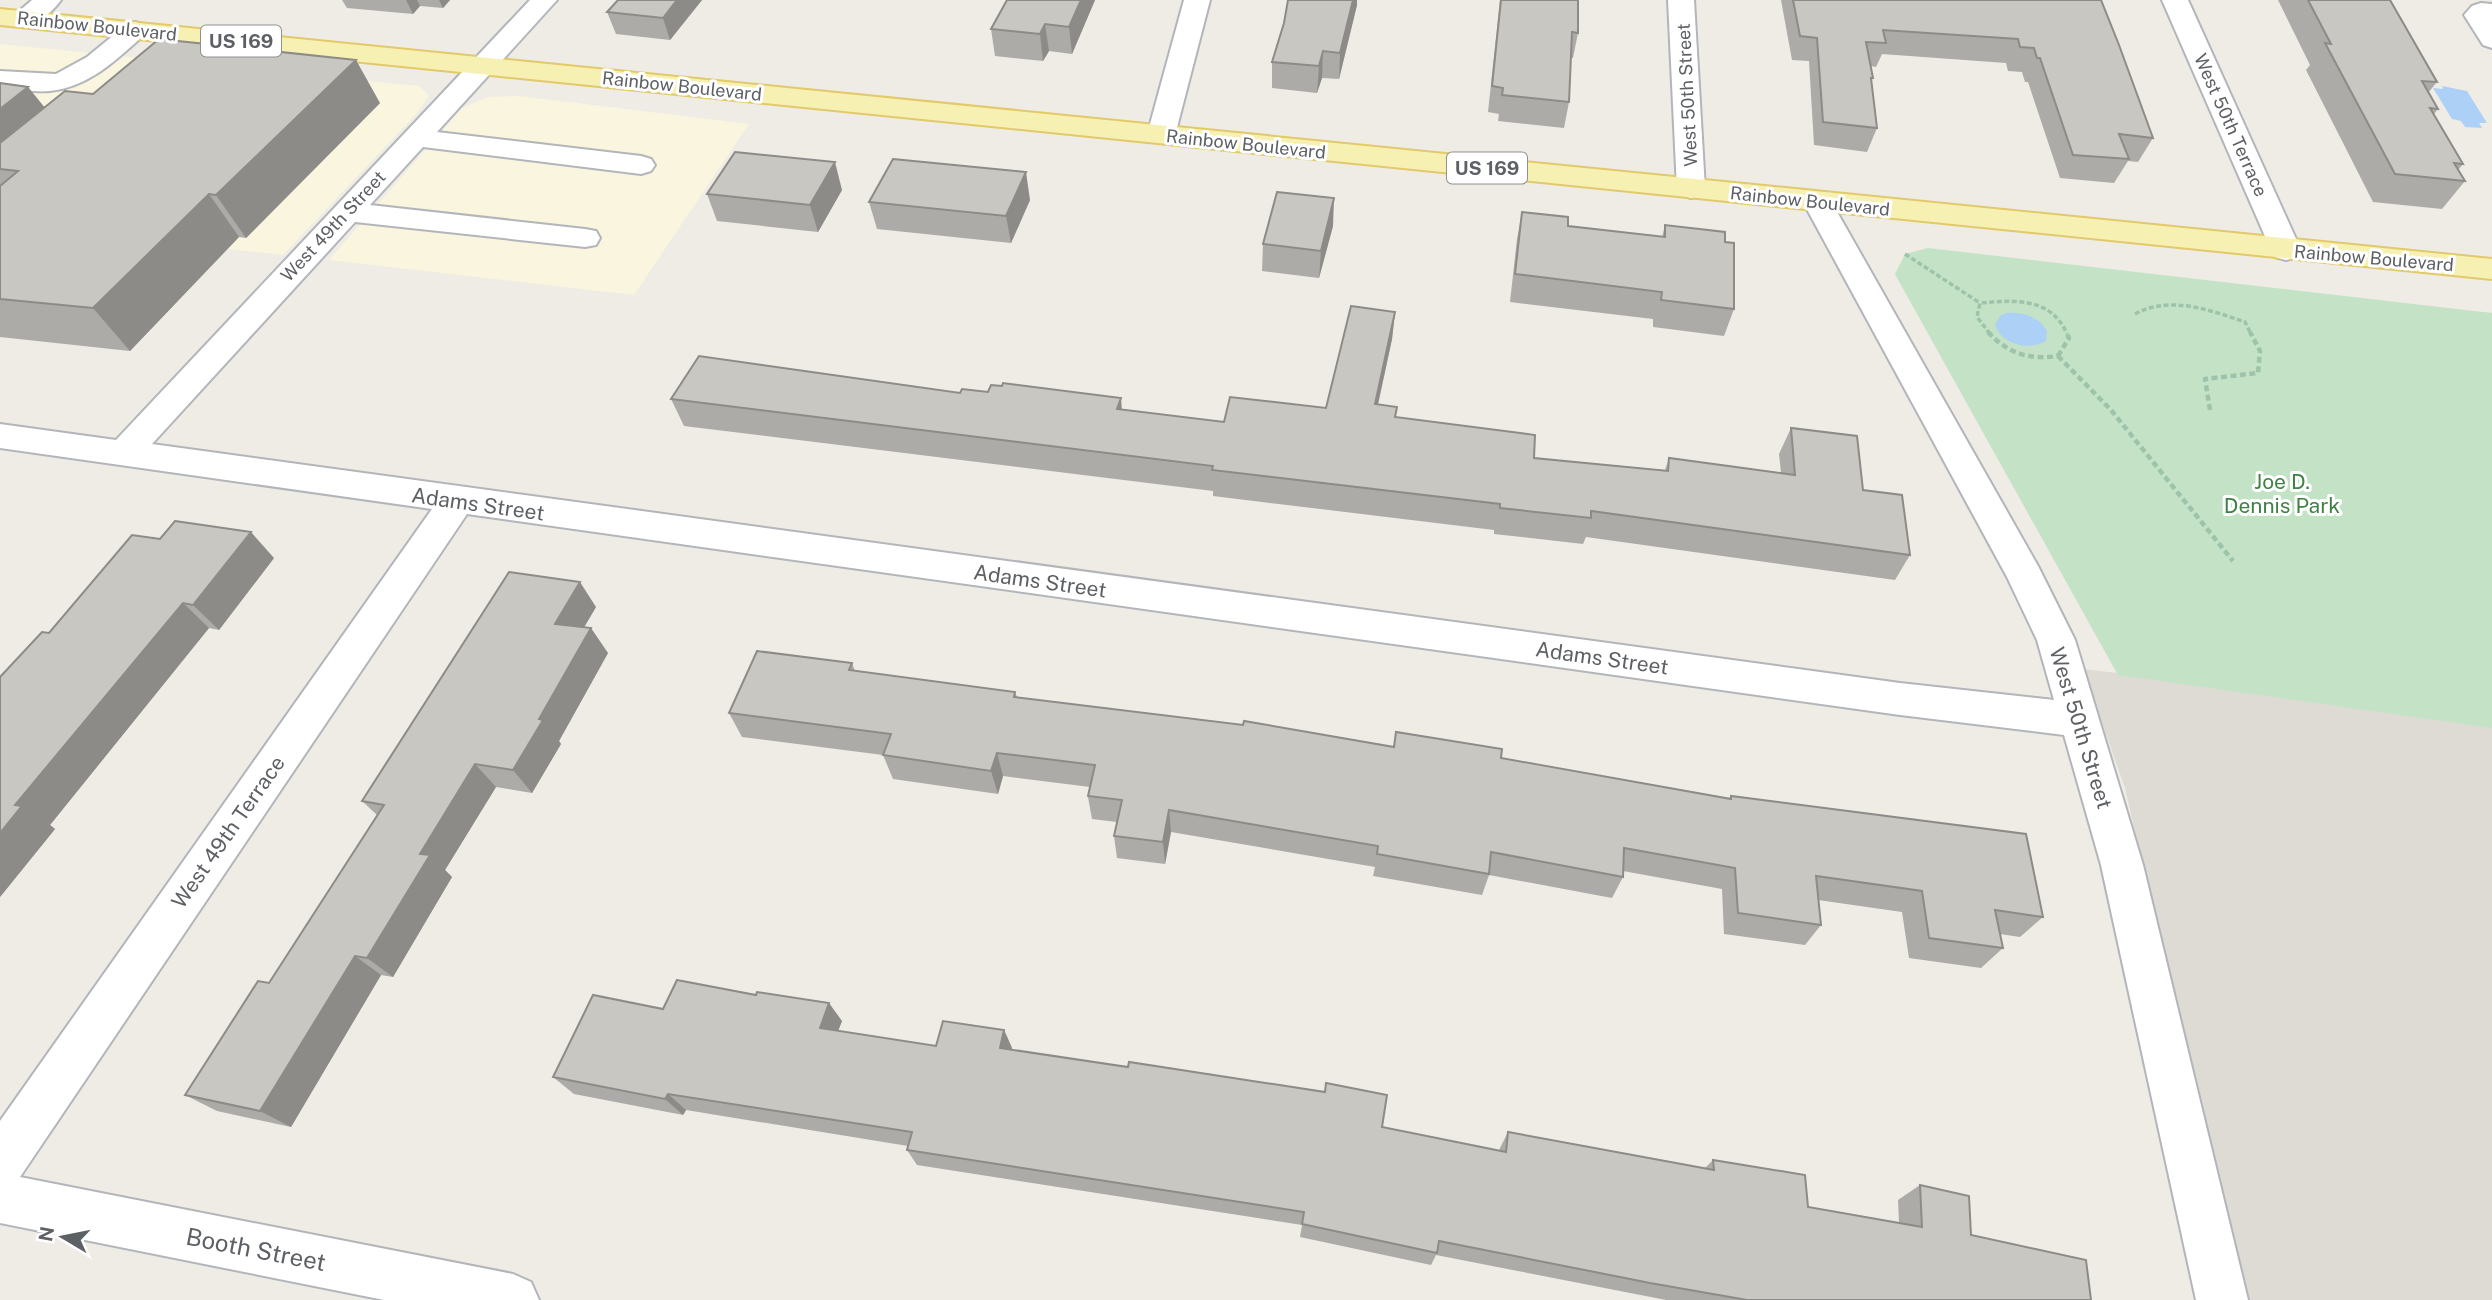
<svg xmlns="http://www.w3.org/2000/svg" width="2492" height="1300" font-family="'Public Sans',sans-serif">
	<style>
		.commercial { fill: #faf5de }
		.education { fill: #dddbd4 }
		.green { fill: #c4e3c6 }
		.water { fill: #add1f6 }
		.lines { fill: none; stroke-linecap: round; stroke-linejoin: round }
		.minor-casing { stroke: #b2b5b9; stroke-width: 4 }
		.major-casing { stroke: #e2c96a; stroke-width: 4 }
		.path-far1 { stroke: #9ec3ab; stroke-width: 3.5; stroke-dasharray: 5 2.5; stroke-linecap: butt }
		.path { stroke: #9ec3ab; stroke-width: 4.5; stroke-dasharray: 6 3.5; stroke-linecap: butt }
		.minor { fill: #fff; fill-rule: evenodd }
		.major { fill: #f6f0b2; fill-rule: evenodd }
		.wall { fill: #adaba7 }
		.shaded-wall { fill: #8d8b88 }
		.building { fill: #c9c7c2; stroke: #8d8b88; stroke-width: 2 }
		.labels { text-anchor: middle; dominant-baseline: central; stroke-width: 6; stroke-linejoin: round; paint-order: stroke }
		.far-street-label { font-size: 18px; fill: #5d6064; stroke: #fff }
		.shield { fill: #fff; stroke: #8e9092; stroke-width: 2 }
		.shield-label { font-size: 19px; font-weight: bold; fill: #5d6064 }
		.park-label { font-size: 21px; fill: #3f8146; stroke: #fff }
		.street-label { font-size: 21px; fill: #5d6064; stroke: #fff }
		.near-street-label { font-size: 24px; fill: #5d6064; stroke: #fff }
	</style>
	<rect width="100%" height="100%" fill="#eeece5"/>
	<g class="commercial">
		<polygon points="0,44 419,86 429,95 418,112 283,255 0,223"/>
		<polygon points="519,96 749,124 634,295 329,260 462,108 488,97"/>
	</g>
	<polygon class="education" points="1895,274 2492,313 2492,1300 2243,1300 2125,788 2083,669 2117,673"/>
	<polygon class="green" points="1928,248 2492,313 2492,728 2118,675 1895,274 1905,254"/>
	<g class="water">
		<polygon points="2442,86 2467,91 2487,123 2479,123 2482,128 2465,127 2461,121 2452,119 2433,88 2443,89"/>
		<path d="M 2006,313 C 2022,312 2039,316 2047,331 L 2046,341 C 2029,351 2002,345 1995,325 L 2000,316 Z"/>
	</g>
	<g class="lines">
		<defs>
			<g id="minor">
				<path d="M 32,0 L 61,0 C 51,14 32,29 14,24 L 10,19 Z"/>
				<polygon points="530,0 557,0 437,132 641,156 651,159 655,165 651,171 641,174 423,147 370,205 585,229 596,231 600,238 596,245 585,247 355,222 152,444 1900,683 2054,700 2037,640 2007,577 1803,202 1808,196 1818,193 1828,196 2038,566 2075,640 2143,865 2248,1300 2196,1300 2101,865 2064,735 1900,715 467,514 20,1177 513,1274 531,1282 539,1300 384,1300 0,1223 0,1121 432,509 0,448 0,424 116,440"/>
				<polygon points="1184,0 1210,0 1175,135 1171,141 1161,143 1151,141 1147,135"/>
				<polygon points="1668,0 1694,0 1705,189 1701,195 1691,198 1681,195 1677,189"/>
				<polygon points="2162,0 2188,0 2301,250 2297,257 2286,260 2275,257 2271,250"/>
				<polygon points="2481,3 2492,4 2492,48 2483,45 2464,15 2472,6"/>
				<path d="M 135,22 L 144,25 L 148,30 L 144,35 C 116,60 89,87 50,91 C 34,93 16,88 0,87 L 0,71 L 56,74 L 87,57 L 126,25 Z"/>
			</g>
			<polygon id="major" points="0,9 2492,259 2492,279 0,25"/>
		</defs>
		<use href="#minor" class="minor-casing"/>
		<use href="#major" class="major-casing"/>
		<g class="path-far1">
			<polyline points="1905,254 1980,303"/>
			<path d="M 2135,314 C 2170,295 2210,310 2245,322 L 2251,334"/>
			<path d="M 1990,334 L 1977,317 L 1980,303 C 2015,300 2051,297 2067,334"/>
		</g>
		<g class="path">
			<path d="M 1988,332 C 2008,354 2030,360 2058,356"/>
			<polyline points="2058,356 2111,410 2233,561"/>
			<polyline points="2058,356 2069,338 2066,332"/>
			<polyline points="2210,410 2205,379 2258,373 2260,351 2250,332"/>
		</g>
		<use href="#minor" class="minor"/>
		<use href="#major" class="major"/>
	</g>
	<g class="wall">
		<polygon points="342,0 450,0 443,8 420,6 413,14 347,8"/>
		<polygon points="618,0 702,0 670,40 616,34 607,12"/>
		<polygon points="1095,0 1072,54 1049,51 1043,61 995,56 991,29"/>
		<polygon points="1500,0 1578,0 1578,33 1573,58 1571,58 1569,102 1564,128 1498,121 1499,114 1488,112"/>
		<polygon points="1781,0 2101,0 2153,138 2138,162 2128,161 2114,183 2060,178 2028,82 2025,82 2022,72 2008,71 2006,63 1882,54 1876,67 1871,66 1873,78 1871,82 1877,128 1867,152 1814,145 1809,61 1792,60"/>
		<polygon points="2278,0 2390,0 2437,82 2428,93 2438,109 2434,114 2463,164 2458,170 2465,181 2442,209 2373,202 2306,70 2310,65"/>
		<polygon points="1357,5 1339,79 1322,78 1317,93 1272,88 1272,62"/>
		<polygon points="0,83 28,87 44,107 93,94 380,103 246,238 239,237 130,351 0,337"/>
		<polygon points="842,190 818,232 717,221 707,194"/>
		<polygon points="1030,200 1011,243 877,229 869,202"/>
		<polygon points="1522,212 1568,226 1662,237 1665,225 1725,242 1734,309 1724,336 1653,327 1653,319 1510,302 1517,239"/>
		<polygon points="1333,226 1319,278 1262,271 1263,244"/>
		<polygon points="1395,312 1392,339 1378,405 1395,417 1534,458 1665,470 1669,458 1781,473 1779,454 1791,428 1863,490 1910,555 1895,580 1586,537 1583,544 1494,534 1494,530 1213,496 1213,491 684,426 671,399 960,393 1224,422 1326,408"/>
		<polygon points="274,558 219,630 209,628 50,825 55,829 0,897 49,633"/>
		<polygon points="596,607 584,627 608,653 559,741 561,744 532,793 496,787 445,870 452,877 393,977 381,975 291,1127 217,1111 185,1095 269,983 377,815 362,801"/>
		<polygon points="852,663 855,671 1015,692 1017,697 1394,747 1501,758 1729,798 1731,796 2043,917 2020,937 2000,934 2003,948 1981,968 1909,958 1902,912 1818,900 1821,925 1805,945 1724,934 1722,889 1623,871 1623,877 1612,898 1489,875 1482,895 1373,876 1375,867 1171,832 1165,864 1117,858 1114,836 1117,822 1092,819 1088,797 1090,787 1003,776 998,794 893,779 883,755 742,737 729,713"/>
		<polygon points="663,1009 842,1021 838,1031 936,1046 1004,1030 1012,1048 1011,1050 1499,1151 1500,1148 1508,1132 1705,1168 1713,1160 1808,1207 1899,1223 1898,1200 1920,1185 1971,1235 2091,1300 1666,1300 1436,1255 1431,1265 1300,1237 1302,1225 917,1165 907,1150 908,1146 686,1110 683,1115 574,1094 553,1077"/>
	</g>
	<g class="shaded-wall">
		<polygon points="406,0 417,0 420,6 413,14"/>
		<polygon points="439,0 450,0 443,8"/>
		<polygon points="677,0 702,0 670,40 663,18"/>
		<polygon points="1081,0 1095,0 1072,54 1069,27"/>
		<polygon points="1353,0 1357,0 1357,5 1339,79 1340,53"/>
		<polygon points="1045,24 1049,51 1043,61 1040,34"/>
		<polygon points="1323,51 1322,78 1317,93 1319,66"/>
		<polygon points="356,60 380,103 246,238 216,195"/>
		<polygon points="28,87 62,129 0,169 0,109"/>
		<polygon points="835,162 842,190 818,232 810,205"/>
		<polygon points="1026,172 1030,200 1011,243 1006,216"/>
		<polygon points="209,194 239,237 130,351 93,308"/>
		<polygon points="1334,198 1333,226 1319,278 1321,251"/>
		<polygon points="1395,312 1392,339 1372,431 1375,404"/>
		<polygon points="1121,398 1123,424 1117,409"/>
		<polygon points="251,532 274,558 219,630 193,605"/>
		<polygon points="580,582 596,607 572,648 555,624"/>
		<polygon points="183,603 209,628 50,825 55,829 0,897 0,833 15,805"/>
		<polygon points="591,628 608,653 559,741 561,744 532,793 513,770 539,719"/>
		<polygon points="997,753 1003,776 998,794 991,771"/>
		<polygon points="475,764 496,787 445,870 452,877 393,977 367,958 420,854"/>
		<polygon points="1169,810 1171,832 1165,864 1163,842"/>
		<polygon points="355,956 381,975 291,1127 260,1111"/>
		<polygon points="829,1003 842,1021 832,1046 820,1028"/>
		<polygon points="1004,1030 1012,1048 1008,1066 1000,1048"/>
		<polygon points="668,1094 686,1110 683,1115 665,1099"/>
	</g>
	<g class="building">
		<polygon points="618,0 677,0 663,18 607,12"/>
		<polygon points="1007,0 1081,0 1069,27 1045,24 1040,34 991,29"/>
		<polygon points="1288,0 1353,0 1340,53 1323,51 1319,66 1272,62 1284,23"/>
		<polygon points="1501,0 1578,0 1578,33 1572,32 1569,102 1502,95 1503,88 1492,86"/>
		<polygon points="1793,0 2101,0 2119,45 2153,138 2119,134 2129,159 2073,155 2040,58 2037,58 2034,48 2020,47 2018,39 1883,30 1886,43 1866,42 1873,78 1871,78 1877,128 1823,122 1817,38 1800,36"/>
		<polygon points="2308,0 2390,0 2437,82 2422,81 2438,109 2430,108 2463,164 2454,163 2465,181 2395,174 2325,43 2331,44"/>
		<polygon points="159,39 356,60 216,195 209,194 93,308 0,299 0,186 18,171 0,169 0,143 65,91 93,94"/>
		<polygon points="0,83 28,87 0,109"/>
		<polygon points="735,152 835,162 810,205 707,194"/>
		<polygon points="893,159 1026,172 1006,216 869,202"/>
		<polygon points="1277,192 1334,198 1321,251 1263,244"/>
		<polygon points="1522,212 1568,217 1568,226 1665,237 1665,225 1725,232 1725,242 1734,243 1734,309 1661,300 1662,292 1515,274"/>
		<polygon points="1351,306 1395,312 1375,404 1397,407 1395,417 1535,435 1534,458 1668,471 1669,458 1795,475 1791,428 1857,436 1863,490 1902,495 1910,555 1591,511 1591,518 1500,508 1500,504 1212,470 1213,466 671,399 699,356 960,393 962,389 988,392 991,385 1002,386 1003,383 1121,398 1117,409 1224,422 1230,397 1326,408"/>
		<polygon points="175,521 251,532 193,605 183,603 15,805 22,806 0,833 0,677 42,632 49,633 132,535 160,539"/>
		<polygon points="509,572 580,582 555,624 591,628 539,719 543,720 513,770 475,764 420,854 430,855 367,958 355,956 260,1111 185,1095 258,981 269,983 384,805 362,801"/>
		<polygon points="757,651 852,663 849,670 1015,692 1014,697 1243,725 1244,721 1394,747 1396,732 1502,749 1501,758 1731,799 1731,796 2026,834 2043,917 1995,910 2003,948 1929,938 1922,891 1816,876 1821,925 1738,913 1735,868 1624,848 1623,877 1491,852 1489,874 1377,854 1378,846 1169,810 1163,842 1114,836 1122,800 1088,796 1095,765 997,753 991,771 883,755 891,734 729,713"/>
		<polygon points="677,980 756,995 757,992 829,1003 820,1028 936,1046 943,1021 1004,1030 1000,1048 1128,1067 1129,1062 1325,1092 1326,1083 1387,1095 1382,1127 1506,1152 1508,1132 1714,1170 1713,1160 1805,1175 1808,1207 1922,1227 1920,1185 1969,1196 1971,1235 2086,1260 2091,1300 1747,1300 1650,1283 1439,1241 1437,1253 1302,1224 1304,1212 907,1150 912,1132 668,1094 665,1099 553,1077 593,995 663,1009"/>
	</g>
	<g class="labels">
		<g class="far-street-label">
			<text transform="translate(97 26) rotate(6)">Rainbow Boulevard</text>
			<text transform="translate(682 86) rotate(6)">Rainbow Boulevard</text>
			<text transform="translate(1687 95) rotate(-93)">West 50th Street</text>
			<text transform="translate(2231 125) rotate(66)">West 50th Terrace</text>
			<text transform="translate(1246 144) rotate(6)">Rainbow Boulevard</text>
			<text transform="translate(1810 201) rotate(6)">Rainbow Boulevard</text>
			<text transform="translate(333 226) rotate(-47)">West 49th Street</text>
			<text transform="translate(2374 258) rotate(5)">Rainbow Boulevard</text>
		</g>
		<g class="shield">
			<rect x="201" y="25.5" width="80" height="31" rx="5"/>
			<rect x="1447" y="152.5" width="80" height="31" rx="5"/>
		</g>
		<g class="shield-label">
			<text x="241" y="41">US 169</text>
			<text x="1487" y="168">US 169</text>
		</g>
		<g class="park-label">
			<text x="2282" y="481">Joe D.<tspan x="2282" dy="24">Dennis Park</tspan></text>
		</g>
		<g class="street-label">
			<text transform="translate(478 504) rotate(8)">Adams Street</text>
			<text transform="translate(1040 581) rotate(8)">Adams Street</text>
			<text transform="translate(1602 658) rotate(8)">Adams Street</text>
			<text transform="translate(2081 728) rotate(73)">West 50th Street</text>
			<text transform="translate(228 832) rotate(-55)">West 49th Terrace</text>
		</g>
		<g class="near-street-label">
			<text transform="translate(256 1249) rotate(11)">Booth Street</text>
		</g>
	</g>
	<g transform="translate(63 1237) rotate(280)" stroke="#ffffff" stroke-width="5" paint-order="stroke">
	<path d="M0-5L12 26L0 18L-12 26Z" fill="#5d6064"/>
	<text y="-10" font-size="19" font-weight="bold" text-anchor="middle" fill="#5d6064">N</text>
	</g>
</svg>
